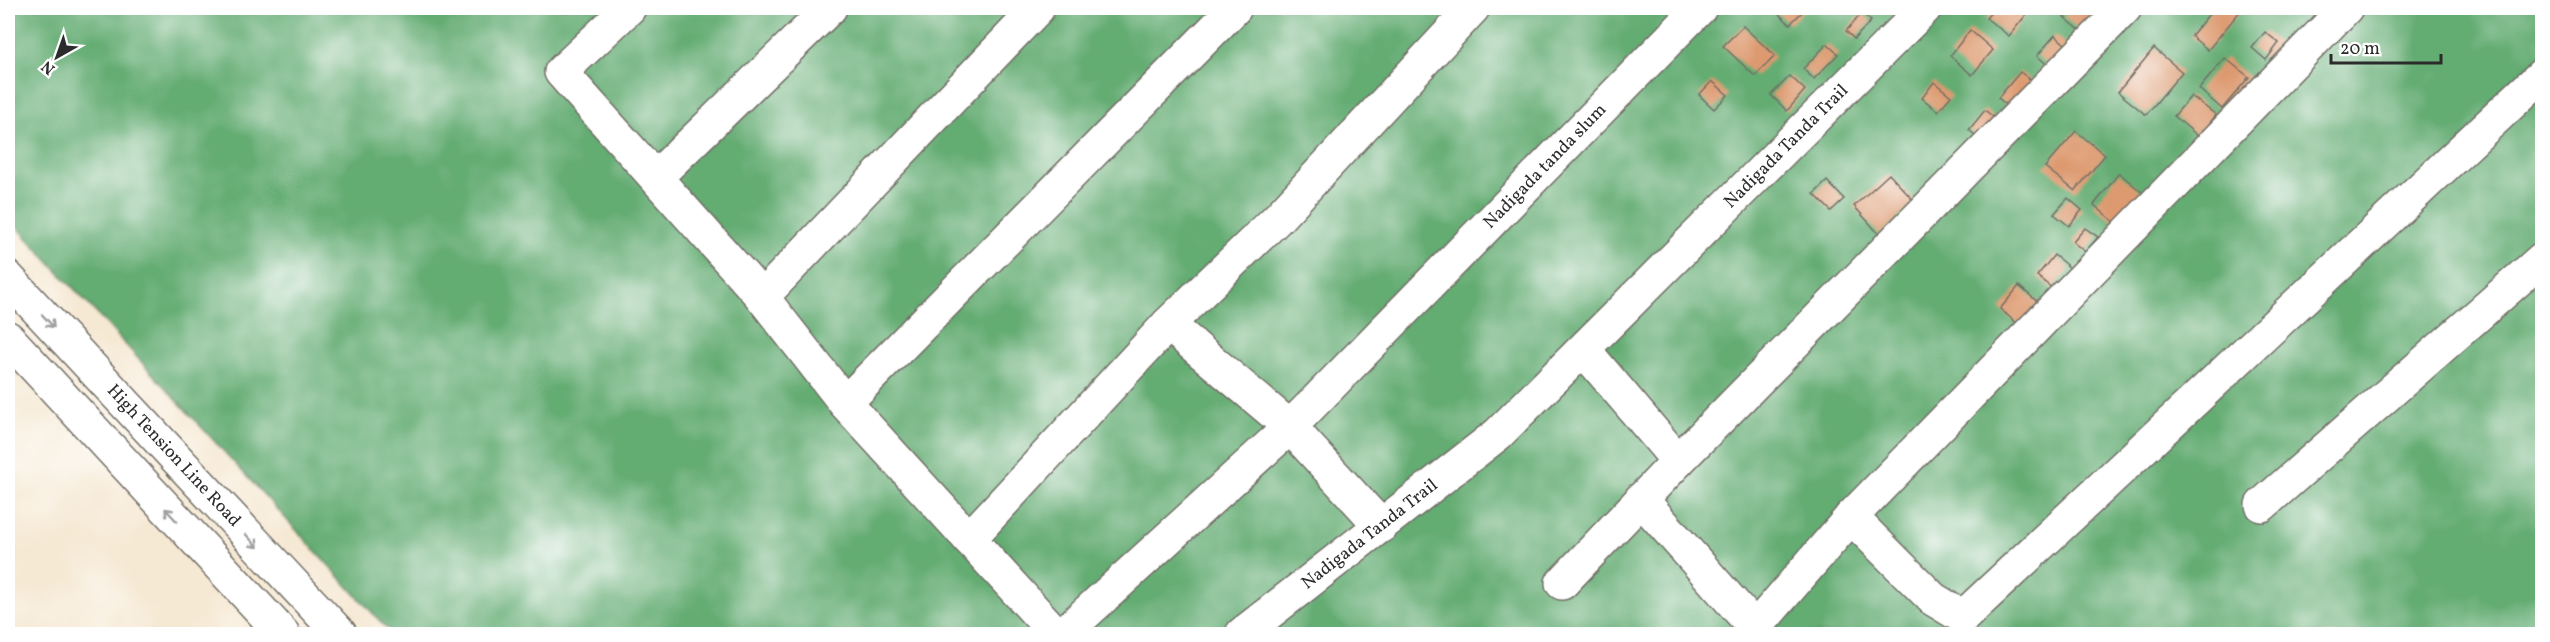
<svg xmlns="http://www.w3.org/2000/svg" width="2550" height="642" font-family="Vollkorn,serif">
	<style>
		.forest { fill: #63ac72; stroke: #476c4e; stroke-width: 1.5 }
		.building { fill: #dd9a6f }
		.lines { fill: none; stroke-linecap: round; stroke-linejoin: round }
		.street-casing { stroke: #726e66; stroke-width: 36 }
		.secondary-casing { stroke: #726e66; stroke-width: 36 }
		.street { stroke: #fff; stroke-width: 33 }
		.secondary { stroke: #fff; stroke-width: 33 }
		.oneway { stroke: #a0a0a0 }
		.labels { text-anchor: middle; dominant-baseline: central; stroke-width: 5; stroke-linejoin: round; paint-order: stroke }
		.street-label { font-size: 18px; fill: #2b2b2b; stroke: #fff }
	</style>
	<rect width="100%" height="100%" fill="#fff"/>
	<filter id="ink" filterUnits="userSpaceOnUse"><feTurbulence type="fractalNoise" baseFrequency=".0167" numOctaves="2"/><feDisplacementMap in="SourceGraphic" scale="12" xChannelSelector="R" yChannelSelector="G"/><feConvolveMatrix kernelMatrix="1 2 1 2 8 2 1 2 1" color-interpolation-filters="sRGB"/></filter>
	<filter id="wash" filterUnits="userSpaceOnUse"><feTurbulence type="fractalNoise" baseFrequency=".008" numOctaves="4" result="noise"/><feDisplacementMap in="SourceGraphic" scale="24" xChannelSelector="R" yChannelSelector="G"/><feGaussianBlur stdDeviation="1.35" result="paint"/><feColorMatrix in="noise" values="0 0 0 0 0 0 0 0 0 0 0 0 0 0 0 0 0 1.4 0 .05"/><feComposite in="paint" operator="in"/></filter>
	<g filter="url(#wash)">
		<rect width="100%" height="100%" fill="#f6e9d4"/>
		<polygon class="forest" points="8,8 2542,8 2542,634 392,634 8,217"/>
		<g id="blocks">
			<g class="building">
				<polygon points="1772,8 1806,8 1790,24"/>
				<polygon points="1995,8 2017,8 2026,15 2009,36 1986,18"/>
				<polygon points="2072,8 2101,8 2081,31 2064,17"/>
				<polygon points="2214,8 2242,9 2208,50 2191,36"/>
				<polygon points="1862,13 1871,21 1854,39 1846,31"/>
				<polygon points="1743,26 1775,56 1755,76 1723,46"/>
				<polygon points="1970,30 1993,50 1972,75 1950,56"/>
				<polygon points="2265,32 2279,43 2266,60 2252,48"/>
				<polygon points="2055,35 2066,45 2049,66 2037,56"/>
				<polygon points="1827,44 1838,54 1814,79 1803,69"/>
				<polygon points="2154,48 2182,72 2146,115 2118,92"/>
				<polygon points="2225,58 2249,77 2222,109 2199,89"/>
				<polygon points="2020,72 2035,83 2013,110 1998,98"/>
				<polygon points="1790,76 1805,90 1787,111 1771,95"/>
				<polygon points="1712,81 1728,95 1714,109 1699,95"/>
				<polygon points="1934,82 1951,96 1938,111 1922,98"/>
				<polygon points="2191,96 2216,115 2199,137 2174,116"/>
				<polygon points="1985,110 1999,122 1982,141 1969,130"/>
				<polygon points="2076,131 2105,155 2075,191 2045,167"/>
				<polygon points="2119,173 2144,194 2118,225 2094,205"/>
				<polygon points="1889,174 1915,202 1880,235 1854,206"/>
				<polygon points="1827,181 1844,199 1831,211 1814,194"/>
				<polygon points="2068,198 2082,210 2069,226 2054,214"/>
				<polygon points="2085,228 2098,237 2085,252 2073,242"/>
				<polygon points="2054,255 2070,268 2053,289 2037,276"/>
				<polygon points="2019,286 2039,303 2020,326 2000,309"/>
			</g>
		</g>
	</g>
	<g filter="url(#ink)">
		<use href="#blocks" fill-opacity="0" stroke="#726e66" stroke-width="1.5"/>
		<g class="lines">
			<defs>
				<g id="street">
					<polyline points="629,8 561,72 762,297 845,403 1056,634"/>
					<polyline points="656,177 830,8"/>
					<polyline points="762,297 1038,8"/>
					<polyline points="1584,350 1678,461"/>
					<polyline points="845,403 1235,8"/>
					<polyline points="1641,499 1755,628 1851,517 2346,8"/>
					<polyline points="2262,505 2542,259"/>
					<polyline points="1851,517 1933,599 1963,617 2542,75"/>
					<polyline points="1381,526 1290,427 1168,324 1277,219 1473,8"/>
					<polyline points="969,539 1168,324"/>
					<polyline points="1562,583 1678,461 2125,8"/>
					<path id="s1" d="M 1063,634 L 1290,427 L 1700,8"/>
					<path id="s2" d="M 1242,634 L 1498,434 L 1925,8"/>
				</g>
				<g id="secondary">
					<path id="s3" d="M 8,278 L 340,634"/>
					<polyline points="8,338 283,634"/>
				</g>
			</defs>
			<use href="#street" class="street-casing"/>
			<use href="#secondary" class="secondary-casing"/>
			<use href="#street" class="street"/>
			<use href="#secondary" class="secondary"/>
		</g>
		<defs><path id="oneway-shaft" d="M-6 0H5M1.5-3L5.5 0L1.5 3" fill="none" stroke-width="1.6" stroke-linecap="round" stroke-linejoin="round" transform="scale(1.5)"/></defs>
		<g class="oneway">
			<use href="#oneway-shaft" transform="translate(48 321) rotate(47)"/>
			<use href="#oneway-shaft" transform="translate(171 515) rotate(-133)"/>
			<use href="#oneway-shaft" transform="translate(252 541) rotate(47)"/>
		</g>
	</g>
	<g class="labels">
		<g class="street-label">
			<text stroke="none"><textPath href="#s2" startOffset="732">Nadigada Tanda Trail</textPath></text>
			<text stroke="none"><textPath href="#s1" startOffset="672">Nadigada tanda slum</textPath></text>
			<text stroke="none"><textPath href="#s3" startOffset="243">High Tension Line Road</textPath></text>
			<text stroke="none"><textPath href="#s2" startOffset="162">Nadigada Tanda Trail</textPath></text>
		</g>
	</g>
	<rect width="2550" height="642" fill="none" stroke="#fff" stroke-width="30"/>
	<g transform="translate(57 57) rotate(220)" stroke="#ffffff" stroke-width="4.5" paint-order="stroke">
	<path d="M0-4.5L10 22L0 15L-10 22Z" fill="#2b2b2b"/>
	<text y="-9" font-size="16" font-weight="bold" text-anchor="middle" fill="#2b2b2b">N</text>
	</g>
	<path d="M2331 54v9h110v-9" fill="none" stroke="#2b2b2b" stroke-width="3"/>
	<text x="2340" y="54" font-size="18" fill="#2b2b2b" stroke="#ffffff" stroke-width="4.5" paint-order="stroke">20 m</text>
</svg>
